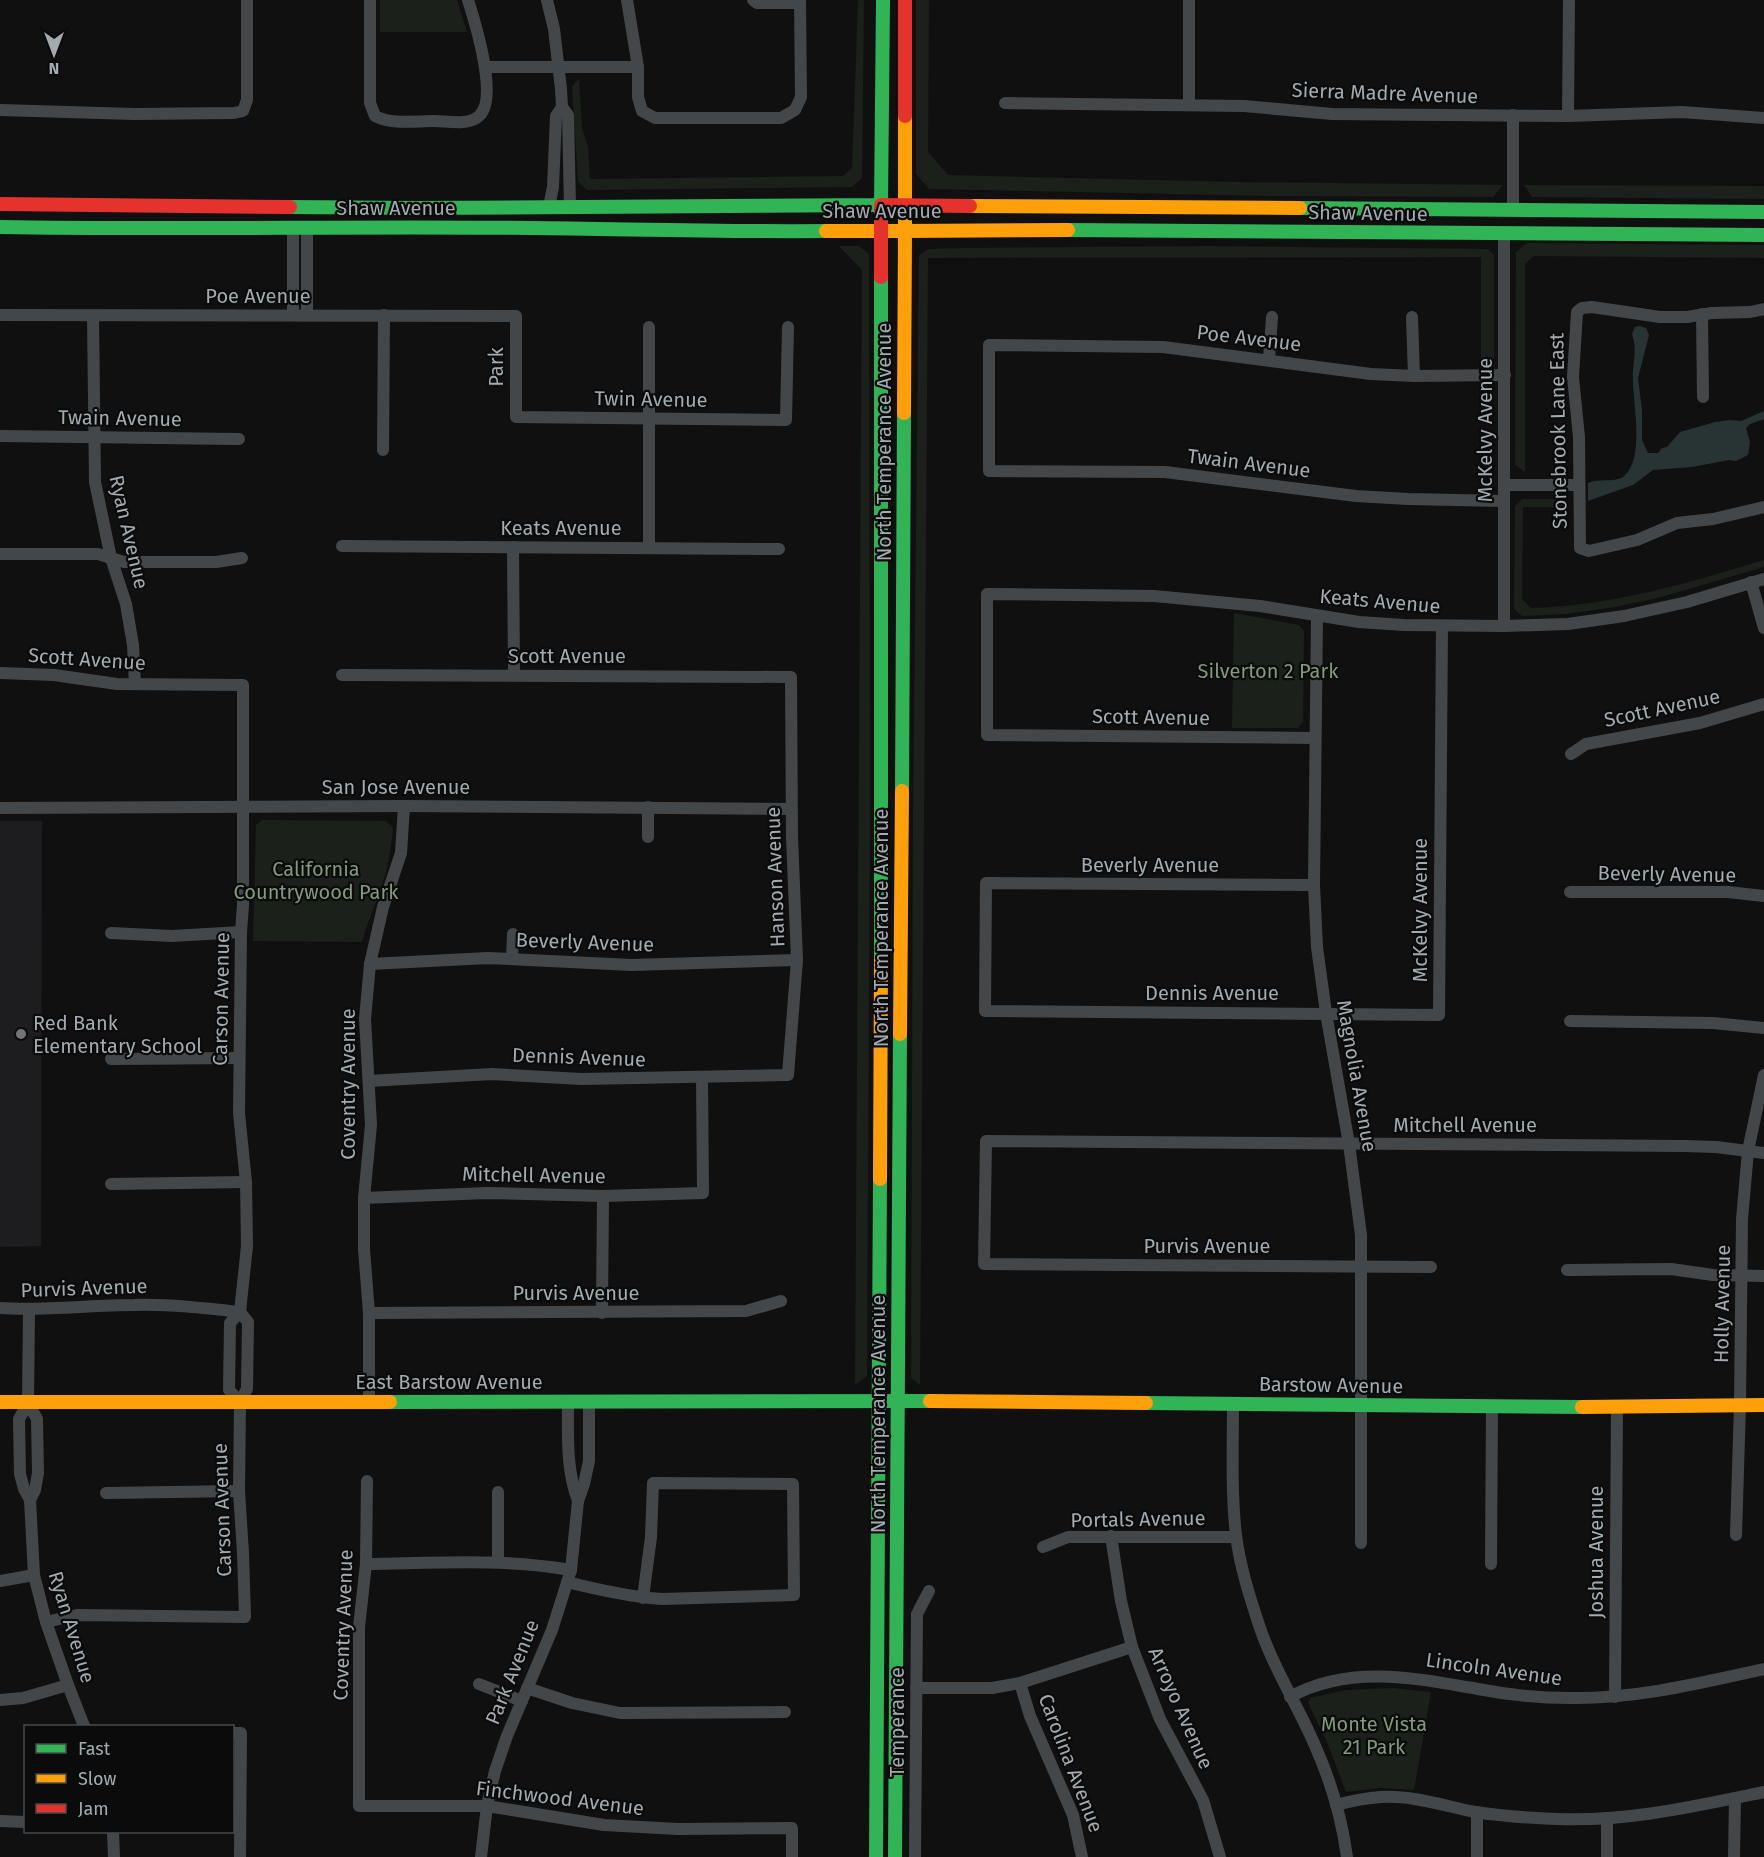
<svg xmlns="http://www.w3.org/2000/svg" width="1764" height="1857" font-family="'Fira Sans',sans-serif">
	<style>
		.built { fill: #1d1d1f }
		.green { fill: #1b201b }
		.water { fill: #283334 }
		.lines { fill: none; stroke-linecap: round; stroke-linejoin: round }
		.street { stroke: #444749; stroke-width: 12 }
		.fast { stroke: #30b455; stroke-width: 14 }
		.slow { stroke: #ff9f0a; stroke-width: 14 }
		.jam { stroke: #e5322d; stroke-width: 14 }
		.poi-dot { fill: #6f7578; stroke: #0b0b0c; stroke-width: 2 }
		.labels { text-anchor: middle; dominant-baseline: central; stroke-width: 4.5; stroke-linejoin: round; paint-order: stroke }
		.street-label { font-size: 20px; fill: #a2abb0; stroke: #0b0b0c }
		.park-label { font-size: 20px; fill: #829a7a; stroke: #0b0b0c }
		.poi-label { font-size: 20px; fill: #a2abb0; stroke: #0b0b0c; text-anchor: start }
	</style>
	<rect width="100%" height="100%" fill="#101011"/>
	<polygon class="built" points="0,821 42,821 41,1246 0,1247"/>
	<g class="green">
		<polygon points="380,0 457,0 467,32 380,32"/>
		<polygon points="858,0 864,0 862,178 852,187 587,190 578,182 572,86 579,79 582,128 588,147 590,179 843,176 852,168"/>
		<polygon points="916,0 929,0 928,152 948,175 1237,182 1503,185 1493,197 1275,196 929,189 916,174"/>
		<polygon points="1524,185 1764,186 1764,199 1532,197"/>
		<polygon points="1527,243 1764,245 1764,258 1534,256 1525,264 1525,472 1515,465 1516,252"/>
		<polygon points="839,246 859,246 869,254 870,803 867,1376 855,1385 862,270"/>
		<polygon points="1209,246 1488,249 1494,255 1494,358 1489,365 1481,365 1481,257 928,258 920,1385 911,1378 913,811 919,255 929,249 965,248"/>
		<path d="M 1522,499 L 1565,499 L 1570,507 L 1523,507 L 1522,599 L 1531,608 C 1611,606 1688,583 1764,560 L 1764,567 L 1658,598 L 1609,608 L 1566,614 L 1522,616 L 1514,609 L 1515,506 Z"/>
		<polygon points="1234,613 1299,625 1304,631 1303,722 1298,728 1232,728"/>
		<path d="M 262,820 L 386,821 L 393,828 C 391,849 388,868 381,888 C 375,906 367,923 362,942 L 253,941 L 256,825 Z"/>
		<polygon points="1393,1688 1431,1692 1414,1790 1381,1788 1346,1792 1327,1742 1308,1703 1310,1698 1346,1690"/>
	</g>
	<path class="water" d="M 1640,326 L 1646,328 L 1649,335 L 1638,378 L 1642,410 L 1642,440 L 1648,453 L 1658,453 L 1662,448 L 1667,447 L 1680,432 L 1715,422 L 1730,420 L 1741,421 L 1764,411 L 1764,419 L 1750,424 L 1746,428 L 1750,442 L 1748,455 L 1736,461 L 1729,460 L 1692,467 L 1653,470 L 1633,485 L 1588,501 L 1588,483 C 1600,478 1617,483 1624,476 C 1645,459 1633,405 1633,380 C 1632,364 1638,350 1632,334 L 1635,327 Z"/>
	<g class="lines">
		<g class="street">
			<path d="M 370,0 L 370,103 L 375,116 C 392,125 415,121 434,121 C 447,121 469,126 479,116 C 499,99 475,22 468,0"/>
			<polyline points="547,0 554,29 561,89 562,107 556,116 553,187 549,207"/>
			<polyline points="627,0 638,67 638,97 642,111 655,118 781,118 795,110 801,97 800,0"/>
			<polyline points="753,0 757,3 800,3"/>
			<polyline points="485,67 638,67"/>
			<polyline points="1005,103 1244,106 1332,114 1568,116 1682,112 1764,118"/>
			<polyline points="1189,105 1189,0"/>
			<polyline points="562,107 568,115 570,207"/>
			<polyline points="0,110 134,114 234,113 243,111 247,100 247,0"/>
			<polyline points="1513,115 1513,209"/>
			<polyline points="1568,116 1569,0"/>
			<polyline points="307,228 307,315"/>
			<polyline points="1764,309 1750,312 1712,313 1687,317 1660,317 1592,307 1582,308 1577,312 1573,377 1579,437 1580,548 1589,551 1637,540 1677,523 1713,519 1764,507"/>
			<polyline points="1702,314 1703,397"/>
			<polyline points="0,315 516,316 516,417 786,420 788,327"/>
			<polyline points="293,315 293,228"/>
			<polyline points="93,316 95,482 111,558 126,604 133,645 135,684"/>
			<polyline points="1412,317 1414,376"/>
			<polyline points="1269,359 1272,317"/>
			<polyline points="0,436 239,439"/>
			<polyline points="383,450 384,315"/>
			<polyline points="1504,485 1579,485"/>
			<polyline points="1504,501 1408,499 1356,496 1165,472 989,471 989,345 1163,347 1371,374 1414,376 1505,375"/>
			<polyline points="342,546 779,549"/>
			<polyline points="513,547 514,675"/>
			<polyline points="649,548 649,327"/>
			<polyline points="0,554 98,554 124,562 216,562 242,558"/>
			<polyline points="1751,582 1764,628"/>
			<polyline points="1317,616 1314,885 1317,947 1326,1013 1349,1144 1361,1235 1361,1543"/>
			<polyline points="1504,626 1504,233"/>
			<polyline points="0,673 54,675 117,684 243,685 243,905 241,932 239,1113 246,1182 247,1246 240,1312 230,1323 229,1390 240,1402"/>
			<polyline points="342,675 791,677 792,837 797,960 788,1075 582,1079 492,1074 369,1081"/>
			<polyline points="1314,738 987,735 987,594 1154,596 1260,606 1359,622 1404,625 1504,626 1568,624 1624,616 1687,602 1764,579"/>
			<polyline points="1571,754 1586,744 1700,723 1764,704"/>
			<polyline points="648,807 648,837"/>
			<polyline points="0,808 404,806 791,809"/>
			<polyline points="1314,885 986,883 985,1011 1439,1015 1442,626"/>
			<polyline points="1570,892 1728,892 1764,896"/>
			<polyline points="111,933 172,936 241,932"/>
			<polyline points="512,959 513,934"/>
			<polyline points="370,964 488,958 632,965 797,960"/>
			<polyline points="1570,1021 1713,1023 1764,1028"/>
			<polyline points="111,1059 239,1058"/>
			<polyline points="111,1184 246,1182"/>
			<polyline points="364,1198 487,1193 603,1196 703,1193 702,1078"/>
			<polyline points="1431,1267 984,1264 986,1141 1684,1146 1716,1147 1764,1153"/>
			<polyline points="1567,1270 1671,1269 1713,1275 1764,1276"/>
			<path d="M 0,1308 C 45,1311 89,1305 134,1305 C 169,1304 205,1308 240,1312"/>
			<polyline points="29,1310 28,1403 37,1419 38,1473 35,1490 30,1500"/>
			<polyline points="369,1313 746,1311 781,1301"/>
			<polyline points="602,1313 603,1196"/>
			<polyline points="369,1402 369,1313 364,1249 364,1198 371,1125 365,1019 370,964 383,907 401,853 404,806"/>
			<path d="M 568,1402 C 568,1436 566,1469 578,1501"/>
			<polyline points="28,1403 19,1419 20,1474 24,1489 30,1500 34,1575 46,1622 68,1685 84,1726"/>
			<path d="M 1233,1403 C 1233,1447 1231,1492 1236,1535 C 1240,1567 1250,1598 1260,1628 C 1274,1670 1299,1707 1316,1748 C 1331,1782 1342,1820 1347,1857"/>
			<polyline points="367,1481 366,1564 359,1627 359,1806 487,1806 604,1825 678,1829 792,1828 792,1857"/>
			<polyline points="106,1493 239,1491"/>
			<polyline points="1736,1535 1740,1405 1742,1219 1748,1151 1764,1075"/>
			<polyline points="1111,1536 1121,1601 1132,1647 1160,1719 1203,1800 1220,1857"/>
			<polyline points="1043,1547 1068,1537 1236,1537"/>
			<polyline points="498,1562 498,1492"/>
			<path d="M 366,1564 C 435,1563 503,1558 571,1570"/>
			<polyline points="1491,1564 1492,1407"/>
			<polyline points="0,1581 34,1575"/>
			<path d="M 567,1582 C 599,1590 630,1597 662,1599 L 794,1595 L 793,1484 L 653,1483 L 651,1537 L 643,1598"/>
			<polyline points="46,1622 77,1615 245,1617 243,1553 239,1491 240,1402 247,1389 248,1322 240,1312"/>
			<polyline points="1020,1683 1030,1716 1073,1815 1082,1857"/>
			<polyline points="479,1684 522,1701"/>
			<polyline points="527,1688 572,1703 620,1713 785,1712"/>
			<polyline points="916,1688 992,1688 1020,1683 1132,1647"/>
			<path d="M 1290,1697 C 1349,1664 1416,1678 1478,1689 C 1509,1695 1539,1698 1570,1698 C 1636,1699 1700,1683 1764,1669"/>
			<polyline points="1615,1697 1617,1407"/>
			<polyline points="0,1700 23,1698 68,1685"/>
			<polyline points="232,1733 241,1733 240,1857"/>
			<path d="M 1336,1805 C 1351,1801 1365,1798 1381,1797 C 1412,1795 1445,1806 1475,1812 C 1502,1816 1530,1818 1557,1819 C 1627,1822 1696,1806 1764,1792"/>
			<polyline points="0,1821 26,1822"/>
			<polyline points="113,1832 114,1857"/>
			<polyline points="481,1857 487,1806 495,1771 507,1736 552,1630 571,1570 578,1501 584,1484 589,1461 589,1402"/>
			<polyline points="915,1857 917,1614 929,1591"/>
			<polyline points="1477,1857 1477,1812"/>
			<polyline points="1607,1857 1607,1818"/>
			<polyline points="1734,1857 1735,1798"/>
		</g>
		<g class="fast">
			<polyline points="290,207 417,208 881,205 883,0"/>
			<polyline points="1300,208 1764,212"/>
			<path d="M 0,227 C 177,230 354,226 531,228 C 629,229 727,232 826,231"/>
			<polyline points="1068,230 1764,235"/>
			<polyline points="881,277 881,959"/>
			<polyline points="902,791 904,413"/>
			<polyline points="390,1402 930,1401"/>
			<polyline points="1146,1403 1582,1407"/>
			<polyline points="876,1857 880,1179"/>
			<polyline points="895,1857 900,1034"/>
		</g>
		<g class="slow">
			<polyline points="970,206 1300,208"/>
			<polyline points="826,231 905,231 905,116"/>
			<polyline points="904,413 905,231 1068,230"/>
			<polyline points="900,1034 902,791"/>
			<polyline points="880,1179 881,959"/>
			<polyline points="930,1401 1146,1403"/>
			<polyline points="0,1402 390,1402"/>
			<polyline points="1582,1407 1764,1405"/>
		</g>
		<g class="jam">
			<polyline points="905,0 905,116"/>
			<polyline points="0,204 290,207"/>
			<polyline points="881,277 881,205 970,206"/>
		</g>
	</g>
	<circle class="poi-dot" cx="21" cy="1034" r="6"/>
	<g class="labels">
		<g class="street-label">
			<text transform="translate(1385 93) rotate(2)">Sierra Madre Avenue</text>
			<text x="396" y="208">Shaw Avenue</text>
			<text x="882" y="211">Shaw Avenue</text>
			<text transform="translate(1368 213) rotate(1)">Shaw Avenue</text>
			<text x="258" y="296">Poe Avenue</text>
			<text transform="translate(1249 338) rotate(7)">Poe Avenue</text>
			<text transform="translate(496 367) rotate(-90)">Park</text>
			<text transform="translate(651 399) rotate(1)">Twin Avenue</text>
			<text transform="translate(120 418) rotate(1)">Twain Avenue</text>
			<text transform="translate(1485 430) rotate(-90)">McKelvy Avenue</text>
			<text transform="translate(1558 431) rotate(-91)">Stonebrook Lane East</text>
			<text transform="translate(884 442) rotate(-90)">North Temperance Avenue</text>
			<text transform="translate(1249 463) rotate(7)">Twain Avenue</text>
			<text x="561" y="528">Keats Avenue</text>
			<text transform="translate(129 532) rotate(77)">Ryan Avenue</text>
			<text transform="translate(1380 601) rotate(5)">Keats Avenue</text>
			<text x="567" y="656">Scott Avenue</text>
			<text transform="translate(87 659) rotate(4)">Scott Avenue</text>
			<text transform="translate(1662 708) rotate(-12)">Scott Avenue</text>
			<text transform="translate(1151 717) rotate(1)">Scott Avenue</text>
			<text x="396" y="787">San Jose Avenue</text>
			<text x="1150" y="865">Beverly Avenue</text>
			<text transform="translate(1667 874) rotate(1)">Beverly Avenue</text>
			<text transform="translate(775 877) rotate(-92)">Hanson Avenue</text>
			<text transform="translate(1420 910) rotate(-90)">McKelvy Avenue</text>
			<text transform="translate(881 928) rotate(-90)">North Temperance Avenue</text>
			<text transform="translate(585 942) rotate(2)">Beverly Avenue</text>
			<text x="1212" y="993">Dennis Avenue</text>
			<text transform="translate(221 999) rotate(-89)">Carson Avenue</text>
			<text transform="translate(579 1057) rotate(2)">Dennis Avenue</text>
			<text transform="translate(1357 1076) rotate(80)">Magnolia Avenue</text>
			<text transform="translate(348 1084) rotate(-90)">Coventry Avenue</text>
			<text x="1465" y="1125">Mitchell Avenue</text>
			<text transform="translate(534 1175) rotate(1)">Mitchell Avenue</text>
			<text x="1207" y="1246">Purvis Avenue</text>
			<text transform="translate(84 1288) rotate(-2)">Purvis Avenue</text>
			<text x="576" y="1293">Purvis Avenue</text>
			<text transform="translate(1722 1304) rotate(-89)">Holly Avenue</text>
			<text x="449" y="1382">East Barstow Avenue</text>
			<text transform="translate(1331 1385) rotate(1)">Barstow Avenue</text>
			<text transform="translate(878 1414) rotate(-90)">North Temperance Avenue</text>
			<text transform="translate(222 1510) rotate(-92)">Carson Avenue</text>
			<text transform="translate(1138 1519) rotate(-1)">Portals Avenue</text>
			<text transform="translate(1596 1552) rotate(-90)">Joshua Avenue</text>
			<text transform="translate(343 1625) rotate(-88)">Coventry Avenue</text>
			<text transform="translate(72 1627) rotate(73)">Ryan Avenue</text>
			<text transform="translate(1494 1669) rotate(8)">Lincoln Avenue</text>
			<text transform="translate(512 1672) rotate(-68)">Park Avenue</text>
			<text transform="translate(1181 1708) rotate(66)">Arroyo Avenue</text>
			<text transform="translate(897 1722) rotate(-90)">Temperance</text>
			<text transform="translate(1071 1763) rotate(69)">Carolina Avenue</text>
			<text transform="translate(560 1798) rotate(7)">Finchwood Avenue</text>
		</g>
		<g class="park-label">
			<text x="1268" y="671">Silverton 2 Park</text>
			<text x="316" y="869">California<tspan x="316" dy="23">Countrywood Park</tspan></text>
			<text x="1374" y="1724">Monte Vista<tspan x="1374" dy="23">21 Park</tspan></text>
		</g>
		<g class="poi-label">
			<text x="33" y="1023">Red Bank<tspan x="33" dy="23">Elementary School</tspan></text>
		</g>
	</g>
	<rect x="24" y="1725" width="210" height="108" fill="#0b0b0c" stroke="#474b4e" stroke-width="1.5"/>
	<rect x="36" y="1744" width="30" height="9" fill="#30b455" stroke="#474b4e" stroke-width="1.5"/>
	<text x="78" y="1755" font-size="18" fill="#a2abb0">Fast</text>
	<rect x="36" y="1774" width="30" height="9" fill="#ff9f0a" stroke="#474b4e" stroke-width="1.5"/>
	<text x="78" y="1785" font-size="18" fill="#a2abb0">Slow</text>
	<rect x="36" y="1804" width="30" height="9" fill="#e5322d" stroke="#474b4e" stroke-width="1.5"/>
	<text x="78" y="1815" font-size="18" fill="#a2abb0">Jam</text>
	<g transform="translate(54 54) rotate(180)" stroke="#0b0b0c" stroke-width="4.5" paint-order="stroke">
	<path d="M0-4.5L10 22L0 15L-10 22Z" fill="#a2abb0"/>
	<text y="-9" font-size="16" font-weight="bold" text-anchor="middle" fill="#a2abb0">N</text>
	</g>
</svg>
